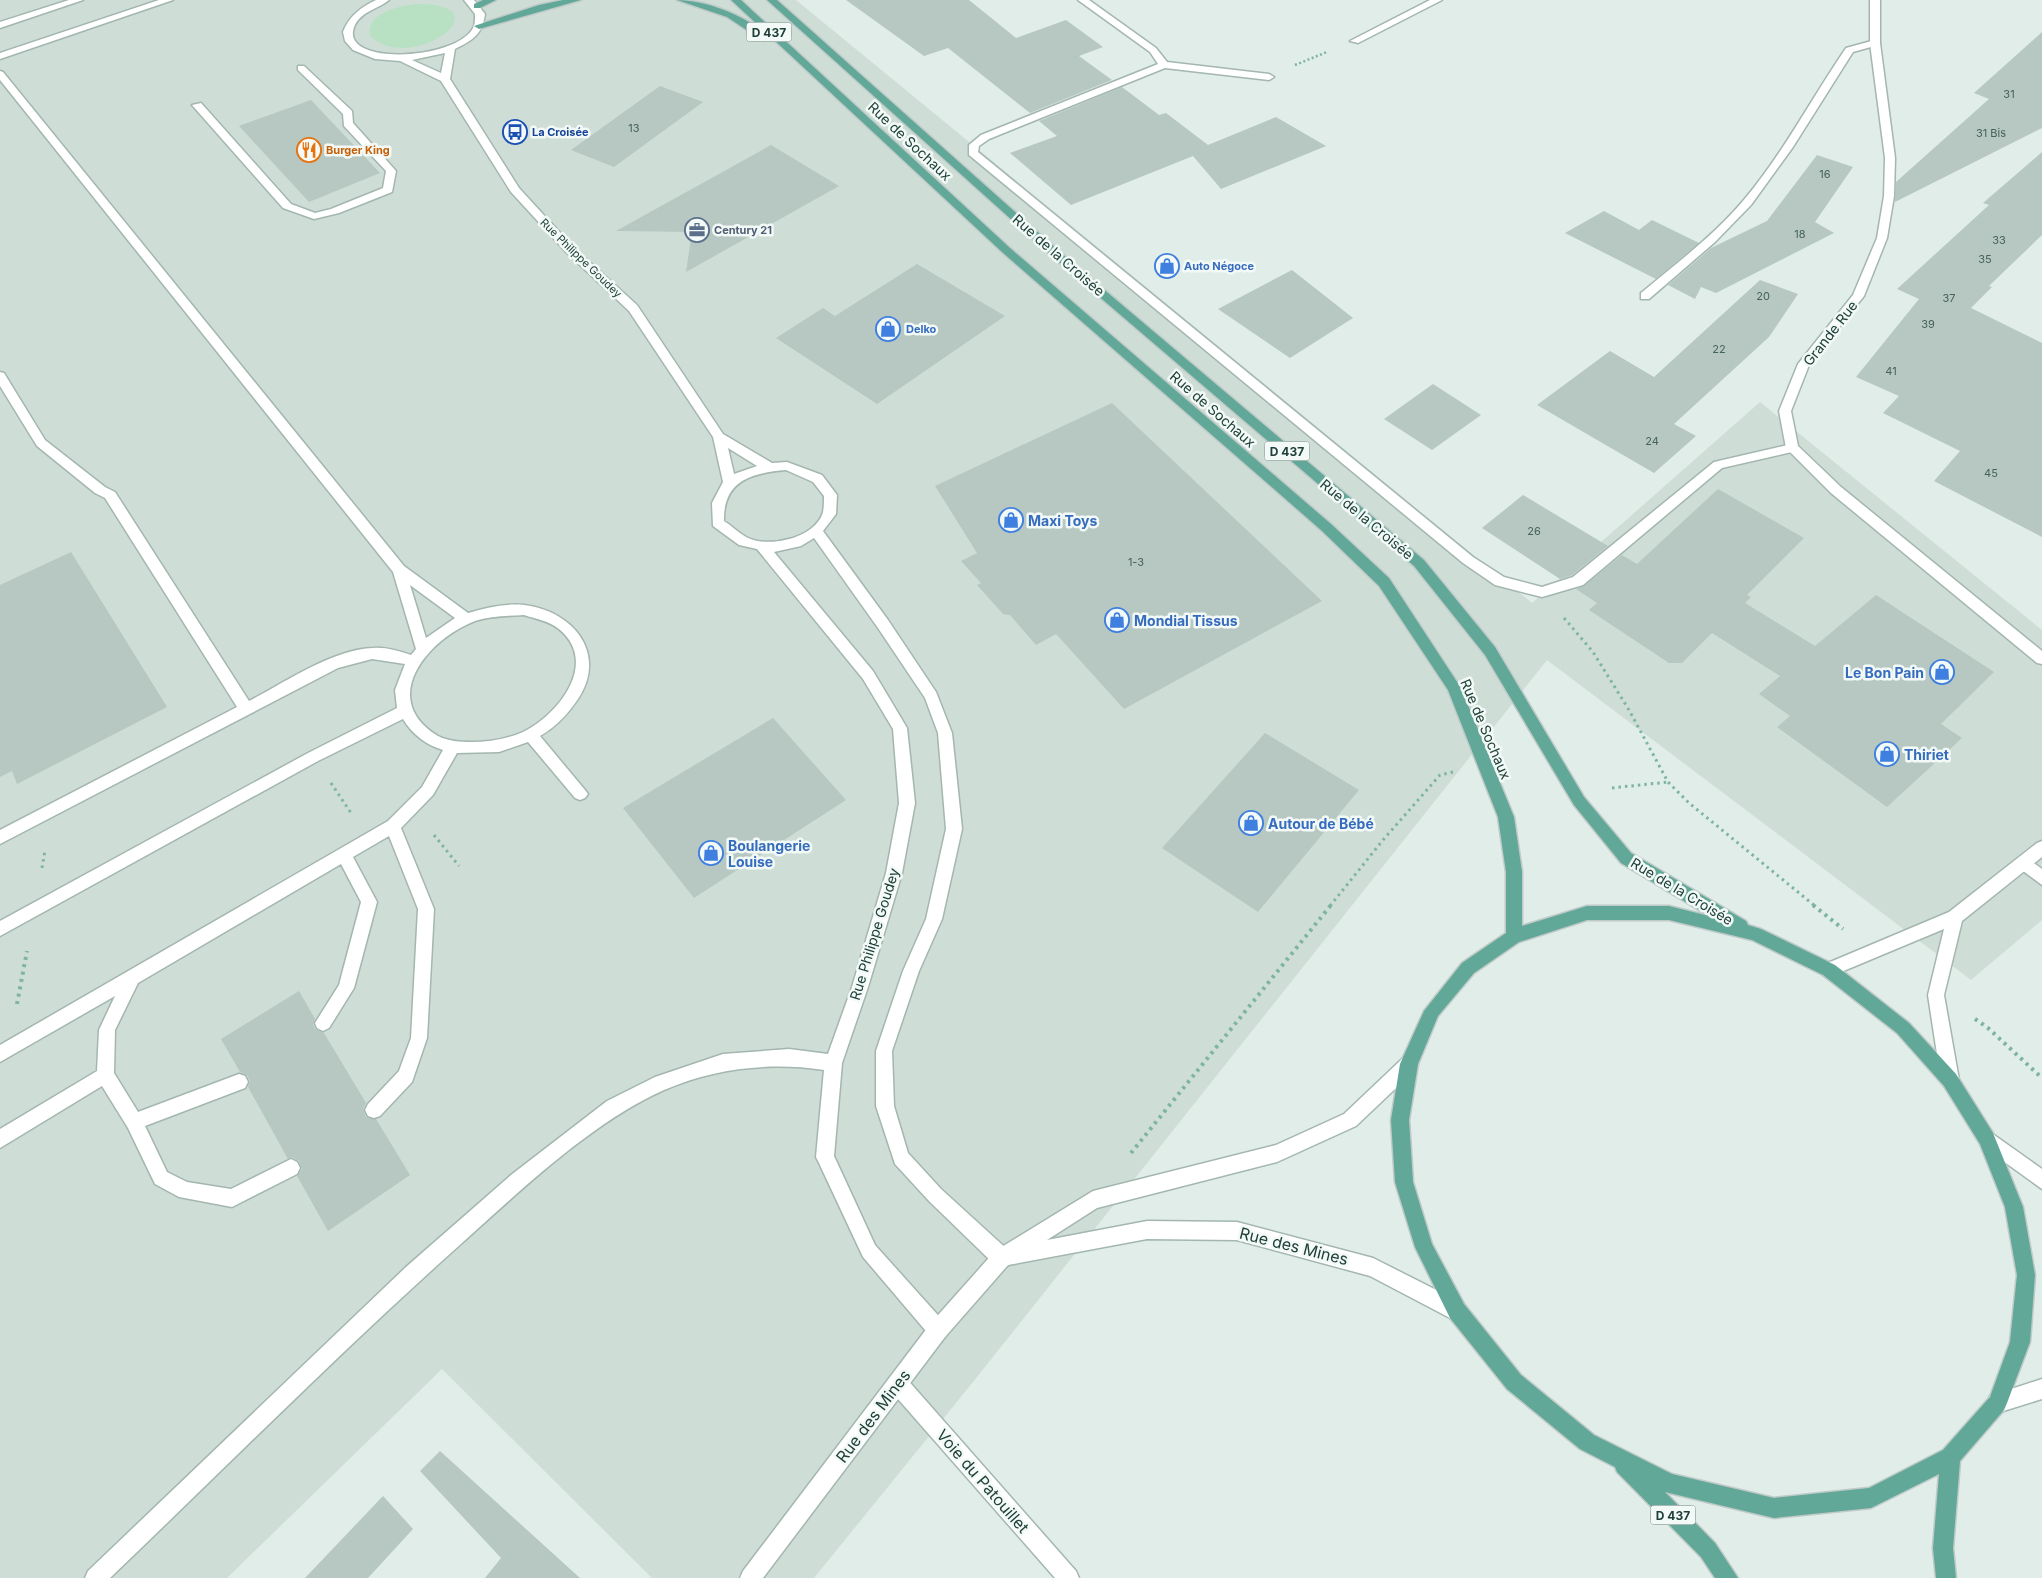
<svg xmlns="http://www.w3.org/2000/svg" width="2042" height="1578" font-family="Inter,sans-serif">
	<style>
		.built { fill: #cfddd7 }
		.green { fill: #b8e1c4 }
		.building { fill: #b6c8c1 }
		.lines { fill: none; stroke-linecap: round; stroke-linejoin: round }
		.service-casing { stroke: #a3b6b0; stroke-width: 3 }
		.minor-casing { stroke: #a3b6b0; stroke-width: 3 }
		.tertiary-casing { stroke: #a3b6b0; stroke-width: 3 }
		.primary-casing { stroke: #c0cac8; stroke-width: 3 }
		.path-far2 { stroke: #7eb4a5; stroke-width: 2.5; stroke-dasharray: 2 2.5; stroke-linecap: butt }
		.path-far1 { stroke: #7eb4a5; stroke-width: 3; stroke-dasharray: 2.5 4; stroke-linecap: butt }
		.path { stroke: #7eb4a5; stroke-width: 4; stroke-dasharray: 3 4.5; stroke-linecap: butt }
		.service { fill: #fff; fill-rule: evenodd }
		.minor { fill: #fff; fill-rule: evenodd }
		.tertiary { fill: #fff; fill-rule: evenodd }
		.primary { fill: #61a898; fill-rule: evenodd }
		.labels { text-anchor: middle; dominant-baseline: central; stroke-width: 5; stroke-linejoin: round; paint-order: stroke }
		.number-label { font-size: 11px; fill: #45625b }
		.far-transit-label { font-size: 11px; font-weight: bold; fill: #164399; stroke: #f2f9f6; text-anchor: start }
		.far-food-label { font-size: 11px; font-weight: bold; fill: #c56008; stroke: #f2f9f6; text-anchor: start }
		.far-service-label { font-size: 11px; font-weight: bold; fill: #4e5e75; stroke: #f2f9f6; text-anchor: start }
		.far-street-label { font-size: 11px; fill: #1f4039; stroke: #f2f9f6 }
		.far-shop-label { font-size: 11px; font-weight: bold; fill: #366cbe; stroke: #f2f9f6; text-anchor: start }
		.shield { fill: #f2f9f6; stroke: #5e7872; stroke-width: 1 }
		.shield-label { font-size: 12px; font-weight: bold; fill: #1f4039 }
		.street-label { font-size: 14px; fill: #1f4039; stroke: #f2f9f6 }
		.shop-label { font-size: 14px; font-weight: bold; fill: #366cbe; stroke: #f2f9f6; text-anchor: start }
		.near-street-label { font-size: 16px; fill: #1f4039; stroke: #f2f9f6 }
	</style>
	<rect width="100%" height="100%" fill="#e1ede8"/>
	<polygon class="built" points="0,0 796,0 1532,603 1760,402 2042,630 2042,920 1971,980 1547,660 973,1382 814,1578 652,1578 442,1369 227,1578 0,1578"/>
	<path class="green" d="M 416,4 C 509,3 412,76 370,36 C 365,13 399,6 416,4 Z"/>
	<g class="building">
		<polygon points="846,0 969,0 1016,38 1066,20 1103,47 1079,56 1112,80 1030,113 948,48 924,56"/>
		<polygon points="2042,32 2042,128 1895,202 1896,182 1989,99 1974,93"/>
		<polygon points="660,86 703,102 614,167 571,150"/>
		<polygon points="1122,87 1159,115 1166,113 1208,145 1276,117 1326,146 1221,189 1193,156 1071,205 1010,153 1057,136 1039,121"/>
		<polygon points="311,100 380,173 309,202 239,126"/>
		<polygon points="771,145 839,186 686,272 692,232 616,231"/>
		<polygon points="2042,152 2042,235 1989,286 1992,287 1971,308 2042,343 2042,537 1934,481 1960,451 1883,413 1899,396 1856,377 1919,299 1897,289 1989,205 1983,203"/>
		<polygon points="1817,155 1853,167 1815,222 1834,233 1716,293 1701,287 1695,299 1668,285 1711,248 1767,221"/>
		<polygon points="1604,211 1639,230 1652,220 1699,243 1656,279 1565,233"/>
		<polygon points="917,264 1005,316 877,404 776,338 823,308 835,316"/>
		<polygon points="1292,270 1353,318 1290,358 1218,309"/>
		<polygon points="1760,280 1798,294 1769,337 1674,424 1696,436 1654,473 1537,405 1610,351 1654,377"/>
		<polygon points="1433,384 1481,415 1432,450 1384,419"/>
		<polygon points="1112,403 1322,601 1124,709 1056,634 1036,645 1010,615 1003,614 977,585 981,583 961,561 977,553 935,486"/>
		<polygon points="1718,489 1804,538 1747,595 1751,597 1745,603 1815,646 1876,595 1994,672 1941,724 1962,738 1887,807 1777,727 1790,716 1759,694 1780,676 1712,633 1682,663 1669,663 1589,610 1597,603 1576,589 1584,586 1622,555 1637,564"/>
		<polygon points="1523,495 1608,546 1572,575 1560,579 1482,528"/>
		<polygon points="71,552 167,707 17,784 12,771 0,777 0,585"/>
		<polygon points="773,718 846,800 694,898 623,808"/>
		<polygon points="1265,733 1359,790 1258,912 1162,848"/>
		<polygon points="299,991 315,1019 313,1024 315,1029 324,1033 366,1103 363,1109 366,1117 376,1119 410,1175 328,1231 297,1176 302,1169 299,1161 292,1157 288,1159 248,1087 250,1081 247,1075 240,1072 221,1039"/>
		<polygon points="440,1451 580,1578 485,1578 501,1558 420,1471"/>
		<polygon points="383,1496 413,1529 368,1578 305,1578"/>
	</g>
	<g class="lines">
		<defs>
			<g id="service">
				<polygon points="69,0 83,0 0,28 0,22"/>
				<polygon points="159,0 173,0 0,59 0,53"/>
				<path d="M 1875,40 L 1880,43 L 1878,45 L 1853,52 L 1793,147 L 1751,205 L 1715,242 L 1649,299 L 1641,299 L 1641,293 C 1676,264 1713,236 1743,201 C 1783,154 1811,99 1846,48 Z"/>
				<polygon points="298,66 304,66 352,111 353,123 396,171 392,192 339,213 314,219 283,208 192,105 201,103 291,204 315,213 331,209 383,188 386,171 344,126 343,114 298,70"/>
				<path d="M 0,71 L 3,72 L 404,566 L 468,613 C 485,608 506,603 524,605 C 573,611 608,653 578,699 C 568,714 556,727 540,736 L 585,790 L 588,794 L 585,798 L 580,800 L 575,798 L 528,742 L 499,752 L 457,753 L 433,795 L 401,828 L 434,909 L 427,1038 L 412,1082 L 380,1116 L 374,1118 L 368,1116 L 365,1110 L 368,1104 L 399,1071 L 411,1038 L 418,909 L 389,836 L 353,857 L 377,902 L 354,988 L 329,1028 L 323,1031 L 317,1028 L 315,1023 L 339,985 L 361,902 L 341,864 L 138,983 L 115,1030 L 114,1073 L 138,1112 L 239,1074 L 245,1076 L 248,1082 L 245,1088 L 145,1126 L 167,1172 L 187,1182 L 231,1189 L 291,1159 L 297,1162 L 300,1168 L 297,1174 L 232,1207 L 179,1197 L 155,1184 L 128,1128 L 102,1086 L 0,1148 L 0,1129 L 97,1071 L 99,1030 L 115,996 L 0,1062 L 0,1045 L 388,821 L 422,787 L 443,750 C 426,745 412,734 403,719 L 318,761 L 0,936 L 0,921 L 308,753 L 397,708 L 395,690 L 405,664 L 372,659 L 338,668 L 0,844 L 0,830 L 237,707 L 105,498 L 95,493 L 37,446 L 0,386 L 0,372 L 4,373 L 45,440 L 105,487 L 115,492 L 249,701 C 284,683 333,649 373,648 C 386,647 398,651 411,655 L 416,649 L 393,572 L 0,80 ZM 410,585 L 455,618 L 426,638 ZM 524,615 C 536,619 549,621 559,629 C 600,663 558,715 523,732 C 507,739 489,742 471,742 C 461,742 447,741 438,736 C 377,699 428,639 475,621 C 490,616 508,616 524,615 Z"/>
				<polygon points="2024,856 2042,869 2042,885 2019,868 2016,863 2019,858"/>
				<polygon points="898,1374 905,1377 1076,1571 1079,1578 1055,1578 891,1391 888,1384 891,1377"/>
			</g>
			<g id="minor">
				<path d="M 376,0 L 389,0 C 378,9 362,11 355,25 C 335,67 460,61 474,26 C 475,23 475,18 475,14 L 464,0 L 474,0 L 485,14 C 482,35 473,40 455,49 L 450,79 L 519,188 L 574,248 L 637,305 L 723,434 L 772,463 L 787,462 L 822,475 L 837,495 L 836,514 L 823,531 L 888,620 L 936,692 L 952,733 L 962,829 L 942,919 L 919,971 L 892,1051 L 894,1106 L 908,1153 L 941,1189 L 1009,1251 L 1011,1258 L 1009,1265 L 1002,1267 L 995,1265 L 929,1201 L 895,1164 L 876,1106 L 876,1051 L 903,971 L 926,919 L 946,829 L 938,733 L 925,698 L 878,628 L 814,538 L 801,546 L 774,552 L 873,671 L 907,728 L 915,803 L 902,873 L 868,987 L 842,1063 L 834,1156 L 875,1245 L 945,1323 L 947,1330 L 945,1337 L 938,1339 L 931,1337 L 863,1257 L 819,1163 L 816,1157 L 824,1070 C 769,1062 715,1068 664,1090 C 592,1122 521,1190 462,1243 C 341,1351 227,1466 110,1578 L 85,1578 L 88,1571 L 406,1267 L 511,1175 L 607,1101 L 655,1077 L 723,1054 L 789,1049 L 828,1054 L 852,987 L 886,873 L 899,803 L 893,729 L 863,679 L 757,549 L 739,545 L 713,526 L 712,503 L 723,482 L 713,437 L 629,311 L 566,252 L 511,192 L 441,81 L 400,61 L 375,59 L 353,50 L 345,41 L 343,32 C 349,16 361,7 376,0 ZM 445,53 L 441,73 L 412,60 ZM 728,448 L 757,466 L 734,474 ZM 786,470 L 813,482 L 824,496 C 824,501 824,507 823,512 C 816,538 768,549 746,537 C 739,533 732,526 724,521 C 723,481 751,473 786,470 Z"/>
				<polygon points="1078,0 1089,0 1156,48 1167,62 1269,74 1274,77 1269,80 1165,68 989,139 979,146 978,152 1473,557 1504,577 1542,587 1573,577 1714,462 1792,444 1798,448 1796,451 1722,468 1583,585 1542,597 1495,585 1463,563 969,155 969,145 981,135 1158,64 1150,52"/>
				<polygon points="1430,0 1442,0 1358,43 1350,41"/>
				<polygon points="1987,1130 2042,1169 2042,1189 1981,1145 1978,1139 1981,1133"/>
				<polygon points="2042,1379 2042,1399 1997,1413 1990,1410 1987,1403 1990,1396"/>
			</g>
			<g id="tertiary">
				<polygon points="1870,0 1880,0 1880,43 1895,158 1894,196 1887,238 1864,296 1809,365 1791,411 1798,446 1841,487 2042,651 2042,664 2037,663 1831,493 1786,448 1779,411 1798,364 1853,295 1877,238 1884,196 1885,158 1870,43"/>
				<polygon points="2042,841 2042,857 1962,921 1944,995 1959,1080 1956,1086 1950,1088 1944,1086 1941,1080 1928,995 1944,929 1829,977 1823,975 1821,970 1823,965 1949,912 2037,843"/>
				<polygon points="1409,1056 1415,1058 1418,1064 1415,1070 1356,1126 1277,1162 1097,1208 1047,1240 1147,1221 1237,1222 1373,1258 1464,1304 1466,1311 1464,1318 1457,1320 1450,1318 1370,1276 1237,1240 1147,1239 1008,1265 945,1337 763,1578 740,1578 743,1571 931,1323 995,1251 1093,1191 1276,1145 1344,1114 1403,1058"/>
			</g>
			<g id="primary">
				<polygon points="483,0 496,0 480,8 474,8 474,4"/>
				<polygon points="563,0 581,0 479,29 474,26 539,5"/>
				<path d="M 677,0 C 707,0 750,17 771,39 L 763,41 L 727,17 Z"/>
				<path d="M 731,0 L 741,0 L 1010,248 L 1331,524 L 1389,578 L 1461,688 L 1514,817 L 1522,872 L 1522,926 L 1587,906 L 1669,906 L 1709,916 L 1621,863 L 1574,805 L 1485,655 L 1414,566 L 1061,264 L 767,0 L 777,0 L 1069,260 L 1424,560 L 1495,647 L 1584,797 L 1631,853 L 1746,921 L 1748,925 L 1761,929 L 1835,965 L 1909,1023 L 1956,1074 L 1993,1133 L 2023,1207 L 2035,1275 L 2030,1342 L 2007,1403 L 2004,1410 L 1960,1461 L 1953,1548 L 1956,1578 L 1936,1578 L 1933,1548 L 1939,1474 L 1871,1508 L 1774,1518 L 1665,1492 L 1715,1543 L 1738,1578 L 1715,1578 L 1701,1557 L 1617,1472 L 1615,1467 L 1580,1449 L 1507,1389 L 1450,1318 L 1415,1247 L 1395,1182 L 1391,1120 L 1400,1064 L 1424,1011 L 1462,963 L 1506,933 L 1506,872 L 1498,817 L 1448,690 L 1379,586 L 1321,530 L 1002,252 ZM 1587,920 L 1669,920 L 1752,940 L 1823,975 L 1897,1033 L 1944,1086 L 1980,1144 L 2005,1207 L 2017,1275 L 2010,1342 L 1990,1397 L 1943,1450 L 1869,1488 L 1774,1498 L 1672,1474 L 1594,1435 L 1521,1375 L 1464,1304 L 1432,1244 L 1413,1182 L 1409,1120 L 1418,1064 L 1438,1016 L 1474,973 L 1519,942 Z"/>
			</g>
		</defs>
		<use href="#service" class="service-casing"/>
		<use href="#minor" class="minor-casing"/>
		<use href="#tertiary" class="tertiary-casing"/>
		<use href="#primary" class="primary-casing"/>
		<polyline class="path-far2" points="1295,65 1327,52"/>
		<g class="path-far1">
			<polyline points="1564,618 1593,652 1629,710 1668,782 1689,803 1815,906"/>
			<polyline points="331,783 351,813"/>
			<polyline points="1612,788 1668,782"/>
			<polyline points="434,835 459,866"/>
			<polyline points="42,868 45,850"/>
			<polyline points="1330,906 1383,840 1440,775 1453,772"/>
		</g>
		<g class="path">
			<polyline points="1813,905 1843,929"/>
			<polyline points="17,1004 27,951"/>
			<polyline points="1975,1019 1988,1028 2042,1078"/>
			<polyline points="1131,1153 1331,905"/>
		</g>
		<use href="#service" class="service"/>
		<use href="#minor" class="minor"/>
		<use href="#tertiary" class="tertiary"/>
		<use href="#primary" class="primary"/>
	</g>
	<defs>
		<symbol id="bus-ring" viewBox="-11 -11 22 22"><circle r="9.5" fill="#f2f9f6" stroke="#1a4fb4" stroke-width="1.5"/><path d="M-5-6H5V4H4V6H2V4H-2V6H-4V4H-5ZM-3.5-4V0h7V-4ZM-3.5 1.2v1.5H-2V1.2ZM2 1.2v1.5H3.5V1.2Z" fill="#1a4fb4"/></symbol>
		<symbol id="restaurant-ring" viewBox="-11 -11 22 22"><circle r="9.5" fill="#f2f9f6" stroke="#e8710a" stroke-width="1.5"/><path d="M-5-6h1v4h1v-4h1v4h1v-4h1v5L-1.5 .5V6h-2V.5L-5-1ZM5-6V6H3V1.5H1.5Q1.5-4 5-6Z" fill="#e8710a"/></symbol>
		<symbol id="office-ring" viewBox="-11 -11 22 22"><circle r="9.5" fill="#f2f9f6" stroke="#5c6f8a" stroke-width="1.5"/><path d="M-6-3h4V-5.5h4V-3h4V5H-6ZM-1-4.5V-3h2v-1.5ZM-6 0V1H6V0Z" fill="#5c6f8a"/></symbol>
		<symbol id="shop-ring" viewBox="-11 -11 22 22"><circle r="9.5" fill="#f2f9f6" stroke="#3f7fe0" stroke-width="1.5"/><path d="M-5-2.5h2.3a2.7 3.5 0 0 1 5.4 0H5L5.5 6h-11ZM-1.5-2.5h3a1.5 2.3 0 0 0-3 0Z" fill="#3f7fe0"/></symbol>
	</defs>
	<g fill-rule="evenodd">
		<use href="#bus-ring" x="501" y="118" width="28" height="28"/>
		<use href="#restaurant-ring" x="295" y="136" width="28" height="28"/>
		<use href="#office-ring" x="683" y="216" width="28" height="28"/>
		<use href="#shop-ring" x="1153" y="252" width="28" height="28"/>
		<use href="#shop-ring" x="874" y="315" width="28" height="28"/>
		<use href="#shop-ring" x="997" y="506" width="28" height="28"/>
		<use href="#shop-ring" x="1103" y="606" width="28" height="28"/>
		<use href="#shop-ring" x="1928" y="658" width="28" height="28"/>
		<use href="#shop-ring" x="1873" y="740" width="28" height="28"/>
		<use href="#shop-ring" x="1237" y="809" width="28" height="28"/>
		<use href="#shop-ring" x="697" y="839" width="28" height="28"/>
	</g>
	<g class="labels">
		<g class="number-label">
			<text x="2009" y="94">31</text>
			<text x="634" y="128">13</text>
			<text x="1991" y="133">31 Bis</text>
			<text x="1825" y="174">16</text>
			<text x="1800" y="234">18</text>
			<text x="1999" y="240">33</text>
			<text x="1985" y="259">35</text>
			<text x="1763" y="296">20</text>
			<text x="1949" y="298">37</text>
			<text x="1928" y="324">39</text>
			<text x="1719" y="349">22</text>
			<text x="1891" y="371">41</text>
			<text x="1652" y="441">24</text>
			<text x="1991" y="473">45</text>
			<text x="1534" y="531">26</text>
			<text x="1136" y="562">1-3</text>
		</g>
		<g class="far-transit-label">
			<text x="532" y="132">La Croisée</text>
		</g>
		<g class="far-food-label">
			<text x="326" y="150">Burger King</text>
		</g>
		<g class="far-service-label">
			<text x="714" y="230">Century 21</text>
		</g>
		<g class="far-street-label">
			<text transform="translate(581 258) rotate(44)">Rue Philippe Goudey</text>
		</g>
		<g class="far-shop-label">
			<text x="1184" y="266">Auto Négoce</text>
			<text x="906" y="329">Delko</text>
		</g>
		<g class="shield">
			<rect x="746.5" y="22.5" width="45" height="19" rx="4"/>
			<rect x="1264.5" y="441.5" width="45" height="19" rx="4"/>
			<rect x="1650.5" y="1505.5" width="45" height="19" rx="4"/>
		</g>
		<g class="shield-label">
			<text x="769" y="32">D 437</text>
			<text x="1287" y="451">D 437</text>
			<text x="1673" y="1515">D 437</text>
		</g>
		<g class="street-label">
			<text transform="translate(910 141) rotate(43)">Rue de Sochaux</text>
			<text transform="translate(1059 255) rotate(41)">Rue de la Croisée</text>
			<text transform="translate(1830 333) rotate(-52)">Grande Rue</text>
			<text transform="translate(1213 409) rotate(41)">Rue de Sochaux</text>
			<text transform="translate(1367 519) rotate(40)">Rue de la Croisée</text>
			<text transform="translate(1486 729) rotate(67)">Rue de Sochaux</text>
			<text transform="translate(1682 891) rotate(31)">Rue de la Croisée</text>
			<text transform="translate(874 934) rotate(-73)">Rue Philippe Goudey</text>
		</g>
		<g class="shop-label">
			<text x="1028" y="520">Maxi Toys</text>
			<text x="1134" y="620">Mondial Tissus</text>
			<text x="1924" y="672" text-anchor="end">Le Bon Pain</text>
			<text x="1904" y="754">Thiriet</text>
			<text x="1268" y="823">Autour de Bébé</text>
			<text x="728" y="845">Boulangerie<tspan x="728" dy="16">Louise</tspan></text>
		</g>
		<g class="near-street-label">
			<text transform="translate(1294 1246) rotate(14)">Rue des Mines</text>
			<text transform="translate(873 1416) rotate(-53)">Rue des Mines</text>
			<text transform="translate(983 1481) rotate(49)">Voie du Patouillet</text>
		</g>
	</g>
</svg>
